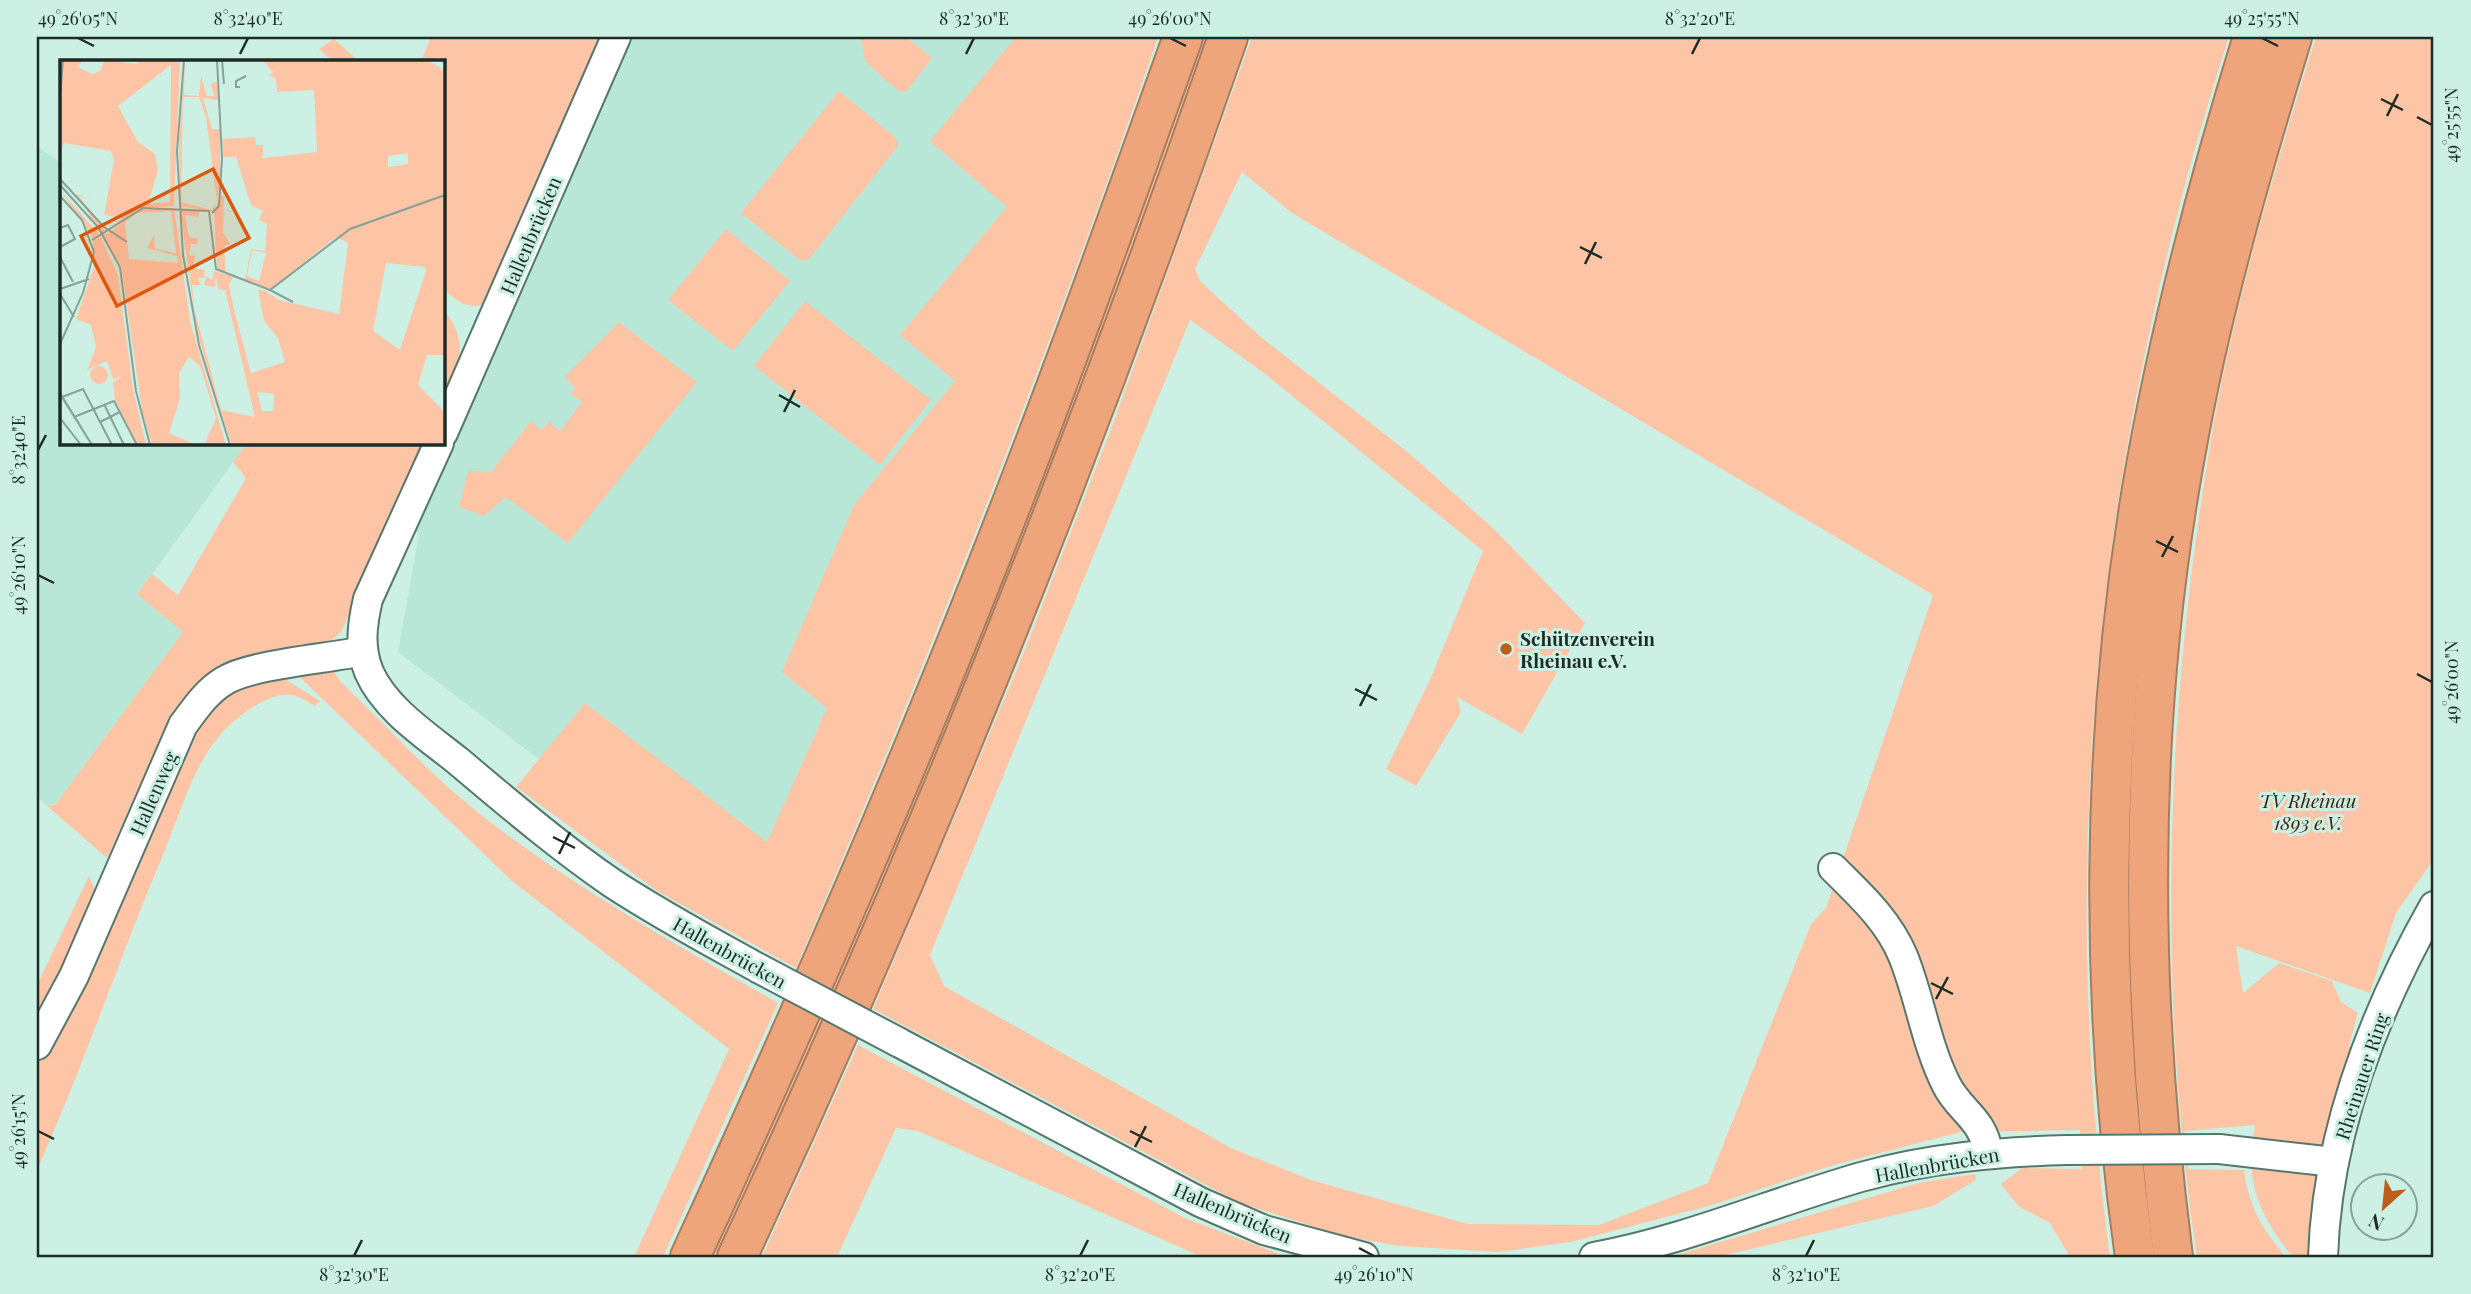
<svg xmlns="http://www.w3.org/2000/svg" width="2471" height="1294" font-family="'Playfair Display',serif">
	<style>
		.built { fill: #b9e7d7 }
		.green { fill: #fdc4a5; fill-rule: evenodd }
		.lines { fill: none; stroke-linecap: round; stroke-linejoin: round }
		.minor-casing { stroke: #55776c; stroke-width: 32 }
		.highway-casing { stroke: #a67b5e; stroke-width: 42 }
		.minor { stroke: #fff; stroke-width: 28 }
		.highway { stroke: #efa57c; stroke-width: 38 }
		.minor-bridge-casing { stroke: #55776c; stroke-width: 32; stroke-linecap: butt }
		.minor-bridge { stroke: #fff; stroke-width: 28 }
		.ticks { fill: none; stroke: #1d2c27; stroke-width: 2.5 }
		.poi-dot { fill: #bd5d1a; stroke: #ccf1e4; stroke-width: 2.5 }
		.labels { text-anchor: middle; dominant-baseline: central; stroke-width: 6; stroke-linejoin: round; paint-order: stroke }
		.street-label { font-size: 19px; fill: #1d2c27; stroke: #ccf1e4 }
		.poi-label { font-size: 19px; font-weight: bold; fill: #1d2c27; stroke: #ccf1e4; text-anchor: start }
		.park-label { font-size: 19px; font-style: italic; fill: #41200d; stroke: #ccf1e4 }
		.inset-road { fill: none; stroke: #86a298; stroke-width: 2 }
		.view { fill: #de570d; fill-opacity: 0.15; stroke: #de570d; stroke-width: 3.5 }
		.inset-edge { fill: none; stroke: #1d2c27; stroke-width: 3.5 }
		.neatline { fill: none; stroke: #1d2c27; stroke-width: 2.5 }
		.ticks-label { font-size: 18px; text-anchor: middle; fill: #1d2c27 }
	</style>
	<rect width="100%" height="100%" fill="#ccf1e4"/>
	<g class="built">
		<polygon points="634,37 1093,37 771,899 536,757 398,652 419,534 415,531"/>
		<polygon points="37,146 61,163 61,443 247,443 138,594 184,632 55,805 47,806 37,796"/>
	</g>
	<g class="green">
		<path d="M 431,37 L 602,37 L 490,303 C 467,310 460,303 443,289 L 443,61 L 421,61 Z"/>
		<polygon points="861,37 906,37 932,58 906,92 898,91 865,61"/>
		<path d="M 1016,37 L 1158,37 C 1050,352 928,661 796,968 L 657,891 L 516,787 L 585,703 L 767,842 L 827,708 L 782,672 L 854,505 L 955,381 L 900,335 L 1007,207 L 930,141 Z"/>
		<polygon points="1198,37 1212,37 989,640 721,1257 708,1257"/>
		<path d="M 1252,37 L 2229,37 C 2101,431 2054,846 2110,1257 L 2070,1257 L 2050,1223 L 2018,1206 L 2001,1184 L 2022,1168 L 2082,1169 L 2080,1130 L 1961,1132 L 1834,1165 L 1712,1205 L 1571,1242 L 1499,1252 L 1400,1246 L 1343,1236 L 1240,1203 L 873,1009 L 1020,662 L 1113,424 ZM 1242,172 L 1292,213 L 1933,595 L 1826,908 L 1811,924 L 1708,1183 L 1599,1225 L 1468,1224 L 1311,1180 L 1231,1148 L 944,986 L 930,955 L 1190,320 L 1264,373 L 1483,551 L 1429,682 L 1386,769 L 1416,786 L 1461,712 L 1457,697 L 1522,734 L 1585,623 L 1494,529 L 1410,454 L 1262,338 L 1201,282 L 1195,269 Z"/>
		<path d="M 2316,37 L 2434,37 L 2434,859 L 2396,913 L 2370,993 L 2236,946 L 2243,993 L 2279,963 L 2332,981 L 2341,1002 L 2358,1013 L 2349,1045 L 2354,1059 L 2325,1146 L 2315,1148 L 2253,1139 L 2255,1125 L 2184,1131 L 2188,1169 L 2244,1170 C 2249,1208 2262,1228 2286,1257 L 2197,1257 C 2157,988 2165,715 2210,446 C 2233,307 2274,171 2316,37 Z"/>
		<polygon points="334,39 359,61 332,61 319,49"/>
		<polygon points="839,91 896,138 898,146 809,259 801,261 741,213"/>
		<polygon points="726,229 790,281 733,351 668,300"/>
		<polygon points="805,301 931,400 880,465 754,366"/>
		<path d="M 443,310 C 472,340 458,376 443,408 Z"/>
		<polygon points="619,322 697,382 568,543 506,497 484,516 459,507 468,471 491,472 531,421 541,430 549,422 560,431 582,402 571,394 575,388 565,377"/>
		<path d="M 247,443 L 427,443 L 341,632 C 309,664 260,653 220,666 C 179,680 127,817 107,858 L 47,806 L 55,805 L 183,632 L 137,594 L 152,574 L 178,595 L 246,478 L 233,462 Z"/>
		<path d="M 326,659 L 341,682 C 382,721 421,765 464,801 C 560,880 670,941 778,1003 L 663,1257 L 634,1257 L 729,1049 L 512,881 L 287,665 Z"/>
		<path d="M 280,676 L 320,701 L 315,706 C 308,702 299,696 291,695 C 269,692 237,716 223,732 C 194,763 181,811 165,850 C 120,956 84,1065 37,1170 L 37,1061 L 61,1021 L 190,730 C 217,695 238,684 280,676 Z"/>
		<polygon points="89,876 96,892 37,1026 37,985"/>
		<polygon points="858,1045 1185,1218 1287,1257 1202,1257 918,1131 896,1128 837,1257 762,1257"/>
		<path d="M 2251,1162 L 2314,1171 L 2320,1180 L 2312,1257 L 2292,1257 C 2269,1226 2253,1203 2251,1162 Z"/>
		<polygon points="1975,1174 1976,1180 1933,1206 1717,1257 1670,1257 1918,1183"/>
	</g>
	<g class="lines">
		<defs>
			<g id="minor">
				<polyline points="443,433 616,37"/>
				<path d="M 439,443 L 368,599 C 362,625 359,647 369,672 C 385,709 427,736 458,761 C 508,803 558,846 612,883 C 659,914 709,941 758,968"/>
				<path d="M 1833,868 C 1860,895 1888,920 1903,956 C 1920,998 1926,1044 1946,1084 C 1959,1111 1983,1118 1988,1152"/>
				<polyline points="898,1042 1200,1202 1264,1230 1364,1257"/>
				<path d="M 37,1045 L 74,976 L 183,725 C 195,709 206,692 224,681 C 251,664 327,659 363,651"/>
				<polyline points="2219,1149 2334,1162"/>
				<path d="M 1594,1257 C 1686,1240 1771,1203 1861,1177 C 1929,1158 1996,1152 2067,1150"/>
				<path d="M 2323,1257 C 2327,1134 2374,1012 2434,906"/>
			</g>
			<g id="highway">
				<path d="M 690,1257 C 795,1029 896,798 988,564 C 1057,390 1120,213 1183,37"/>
				<path d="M 737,1257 C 922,859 1085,451 1228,37"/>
				<path d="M 2135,1257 C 2099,1003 2100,737 2143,483 C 2169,332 2208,183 2253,37"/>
				<path d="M 2173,1257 C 2138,984 2137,705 2189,434 C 2214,299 2252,168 2292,37"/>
			</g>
		</defs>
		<use href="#minor" class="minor-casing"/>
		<use href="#highway" class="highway-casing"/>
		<use href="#minor" class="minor"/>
		<use href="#highway" class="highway"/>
		<defs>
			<g id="minor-bridge">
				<polyline points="758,968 898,1042"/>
				<polyline points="2067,1150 2219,1149"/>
			</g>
		</defs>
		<use href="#minor-bridge" class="minor-bridge-casing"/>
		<use href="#minor-bridge" class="minor-bridge"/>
	</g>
	<path class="ticks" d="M 78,38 L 94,46M 1170,38 L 1186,46M 2262,38 L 2278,46M 240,54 L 248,38M 966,54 L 974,38M 1692,54 L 1700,38M 2381,99 L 2403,110M 2387,116 L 2398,94M 2417,117 L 2432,125M 1580,247 L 1602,258M 1585,264 L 1596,242M 779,395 L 800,407M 784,412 L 795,390M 38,450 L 46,435M 2156,541 L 2178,552M 2162,557 L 2173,536M 38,575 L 54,583M 2417,674 L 2432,682M 1355,689 L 1377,700M 1360,706 L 1371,684M 553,837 L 575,848M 559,854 L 570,832M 1931,983 L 1953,994M 1936,999 L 1948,977M 38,1131 L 54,1139M 1130,1131 L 1152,1142M 1135,1147 L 1146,1126M 1359,1248 L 1374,1256M 354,1256 L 362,1240M 1080,1256 L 1088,1240M 1806,1256 L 1814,1240"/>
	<circle class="poi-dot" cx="1506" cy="649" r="7"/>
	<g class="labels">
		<g class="street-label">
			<text transform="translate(530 235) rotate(-67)">Hallenbrücken</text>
			<text transform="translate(153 793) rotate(-66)">Hallenweg</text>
			<text transform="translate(730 952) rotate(29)">Hallenbrücken</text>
			<text transform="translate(2361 1076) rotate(-72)">Rheinauer Ring</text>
			<text transform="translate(1937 1164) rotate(-10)">Hallenbrücken</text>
			<text transform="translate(1233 1212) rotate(23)">Hallenbrücken</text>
		</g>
		<g class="poi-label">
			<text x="1520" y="638">Schützenverein<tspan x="1520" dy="22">Rheinau e.V.</tspan></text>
		</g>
		<g class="park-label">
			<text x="2308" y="800">TV Rheinau<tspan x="2308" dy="22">1893 e.V.</tspan></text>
		</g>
	</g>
	<g transform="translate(60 60)">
		<rect width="385" height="385" fill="#ccf1e4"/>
		<path d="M 0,0 L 23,0 L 18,7 L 32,14 L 40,11 L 45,0 L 77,4 L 79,0 L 120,0 L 114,146 L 80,148 L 53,167 L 62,158 L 44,155 L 54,100 L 51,91 L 4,83 L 0,93 ZM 111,5 L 110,142 L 88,144 L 98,111 L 95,94 L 78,82 L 58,46 ZM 125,0 L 124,35 L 139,36 L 141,16 L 147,36 L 154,36 L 151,23 L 157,22 L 159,39 L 161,69 L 158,40 L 143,38 L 152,69 L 160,69 L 160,112 L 164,98 L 155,150 L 160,135 L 164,137 L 163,172 L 170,184 L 164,186 L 166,213 L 157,208 L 154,152 L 120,146 L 119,80 ZM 123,37 L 139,37 L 146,57 L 157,141 L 152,150 L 121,142 ZM 202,0 L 366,0 L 385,10 L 379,8 L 385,13 L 385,295 L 367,295 L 358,325 L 385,352 L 385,385 L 172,385 L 154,333 L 137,271 L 120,148 L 140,150 L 138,157 L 125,155 L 129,177 L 138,179 L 137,184 L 127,184 L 131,185 L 129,195 L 135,196 L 133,208 L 145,210 L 144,218 L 138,218 L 141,225 L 132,225 L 134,247 L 161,350 L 195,357 L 165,230 L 158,229 L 156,216 L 155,227 L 144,225 L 146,216 L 152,220 L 154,211 L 185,220 L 191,189 L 205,191 L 207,164 L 199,160 L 203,151 L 191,145 L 176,97 L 163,97 L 162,79 L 195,77 L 196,85 L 203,85 L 203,96 L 199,97 L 205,98 L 257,92 L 254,30 L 217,32 L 216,19 L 209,15 L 213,12 ZM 348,93 L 348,104 L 328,107 L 328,96 ZM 276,177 L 288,183 L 279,254 L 219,240 L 196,225 L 205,231 L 198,230 L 204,261 L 218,278 L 225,302 L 191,313 L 173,246 L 169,225 L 173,217 L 211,229 ZM 192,190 L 206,193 L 199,221 L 187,216 ZM 326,203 L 365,207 L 366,211 L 340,290 L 313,271 ZM 197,332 L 214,334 L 213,351 L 202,351 ZM 0,130 L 40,175 L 58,215 L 73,329 L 86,385 L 78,385 L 55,341 L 53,322 L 62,316 L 53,319 L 47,301 L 27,310 L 36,287 L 31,265 L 16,259 L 34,207 L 33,180 L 41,177 L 33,178 ZM 16,134 L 33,140 L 19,136 L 47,174 L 80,150 L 114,148 L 130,261 L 166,385 L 144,385 L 156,358 L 140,306 L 129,297 L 119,313 L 120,338 L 109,373 L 137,385 L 92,385 L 82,350 L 61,205 ZM 111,151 L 116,193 L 95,189 L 94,175 L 87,188 L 117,196 L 118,203 L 69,199 L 65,162 L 77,153 ZM30 315a9 9 0 1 1 18 0a9 9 0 1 1-18 0Z" fill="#fdc4a5" fill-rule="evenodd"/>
		<path class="inset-road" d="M 124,0 L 117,91 L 123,195 L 139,285 L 170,385M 162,0 L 164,24M 180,27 L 176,27 L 176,21 L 186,16M 0,38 L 3,0M 0,119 L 44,167 L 67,182M 0,125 L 38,167 L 60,207 L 76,331 L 90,385M 0,136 L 22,160 L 34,192 L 23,233 L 0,284M 152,153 L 159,146 L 162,98 L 157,0M 0,168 L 8,165 L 15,179 L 0,187M 32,180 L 83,148 L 149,151 L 156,209 L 210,230 L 290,169 L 385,135M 0,197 L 13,222M 0,229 L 29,219M 210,230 L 233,242M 0,234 L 14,257M 0,333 L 32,385M 0,334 L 32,385M 2,337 L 23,329 L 52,385M 44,344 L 64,385M 14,357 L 54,341 L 77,385M 0,358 L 21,385M 40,362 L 60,352"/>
		<path class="view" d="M 153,109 L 189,178 L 57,246 L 21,176 Z"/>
		<rect width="385" height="385" class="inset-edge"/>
	</g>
	<rect width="2471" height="1294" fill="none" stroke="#ccf1e4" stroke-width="77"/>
	<g transform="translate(2384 1207) rotate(207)"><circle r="33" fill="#ccf1e4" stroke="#86a298" stroke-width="2"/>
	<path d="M0-5L12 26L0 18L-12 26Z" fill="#bd5d1a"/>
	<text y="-10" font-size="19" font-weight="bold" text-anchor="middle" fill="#1d2c27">N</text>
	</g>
	<rect x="38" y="38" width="2394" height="1218" class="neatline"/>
	<g class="ticks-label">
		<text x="78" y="25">49°26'05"N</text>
		<text x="248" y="25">8°32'40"E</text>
		<text x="974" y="25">8°32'30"E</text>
		<text x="1170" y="25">49°26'00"N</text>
		<text x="1700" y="25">8°32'20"E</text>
		<text x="2262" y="25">49°25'55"N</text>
		<text transform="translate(2452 125) rotate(-90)" y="6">49°25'55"N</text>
		<text transform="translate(19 450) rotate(-90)" y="6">8°32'40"E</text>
		<text transform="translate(19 575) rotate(-90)" y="6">49°26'10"N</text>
		<text transform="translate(2452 682) rotate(-90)" y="6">49°26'00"N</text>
		<text transform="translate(19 1131) rotate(-90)" y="6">49°26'15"N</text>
		<text x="354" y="1281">8°32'30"E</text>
		<text x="1080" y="1281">8°32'20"E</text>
		<text x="1374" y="1281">49°26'10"N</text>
		<text x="1806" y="1281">8°32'10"E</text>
	</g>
</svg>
